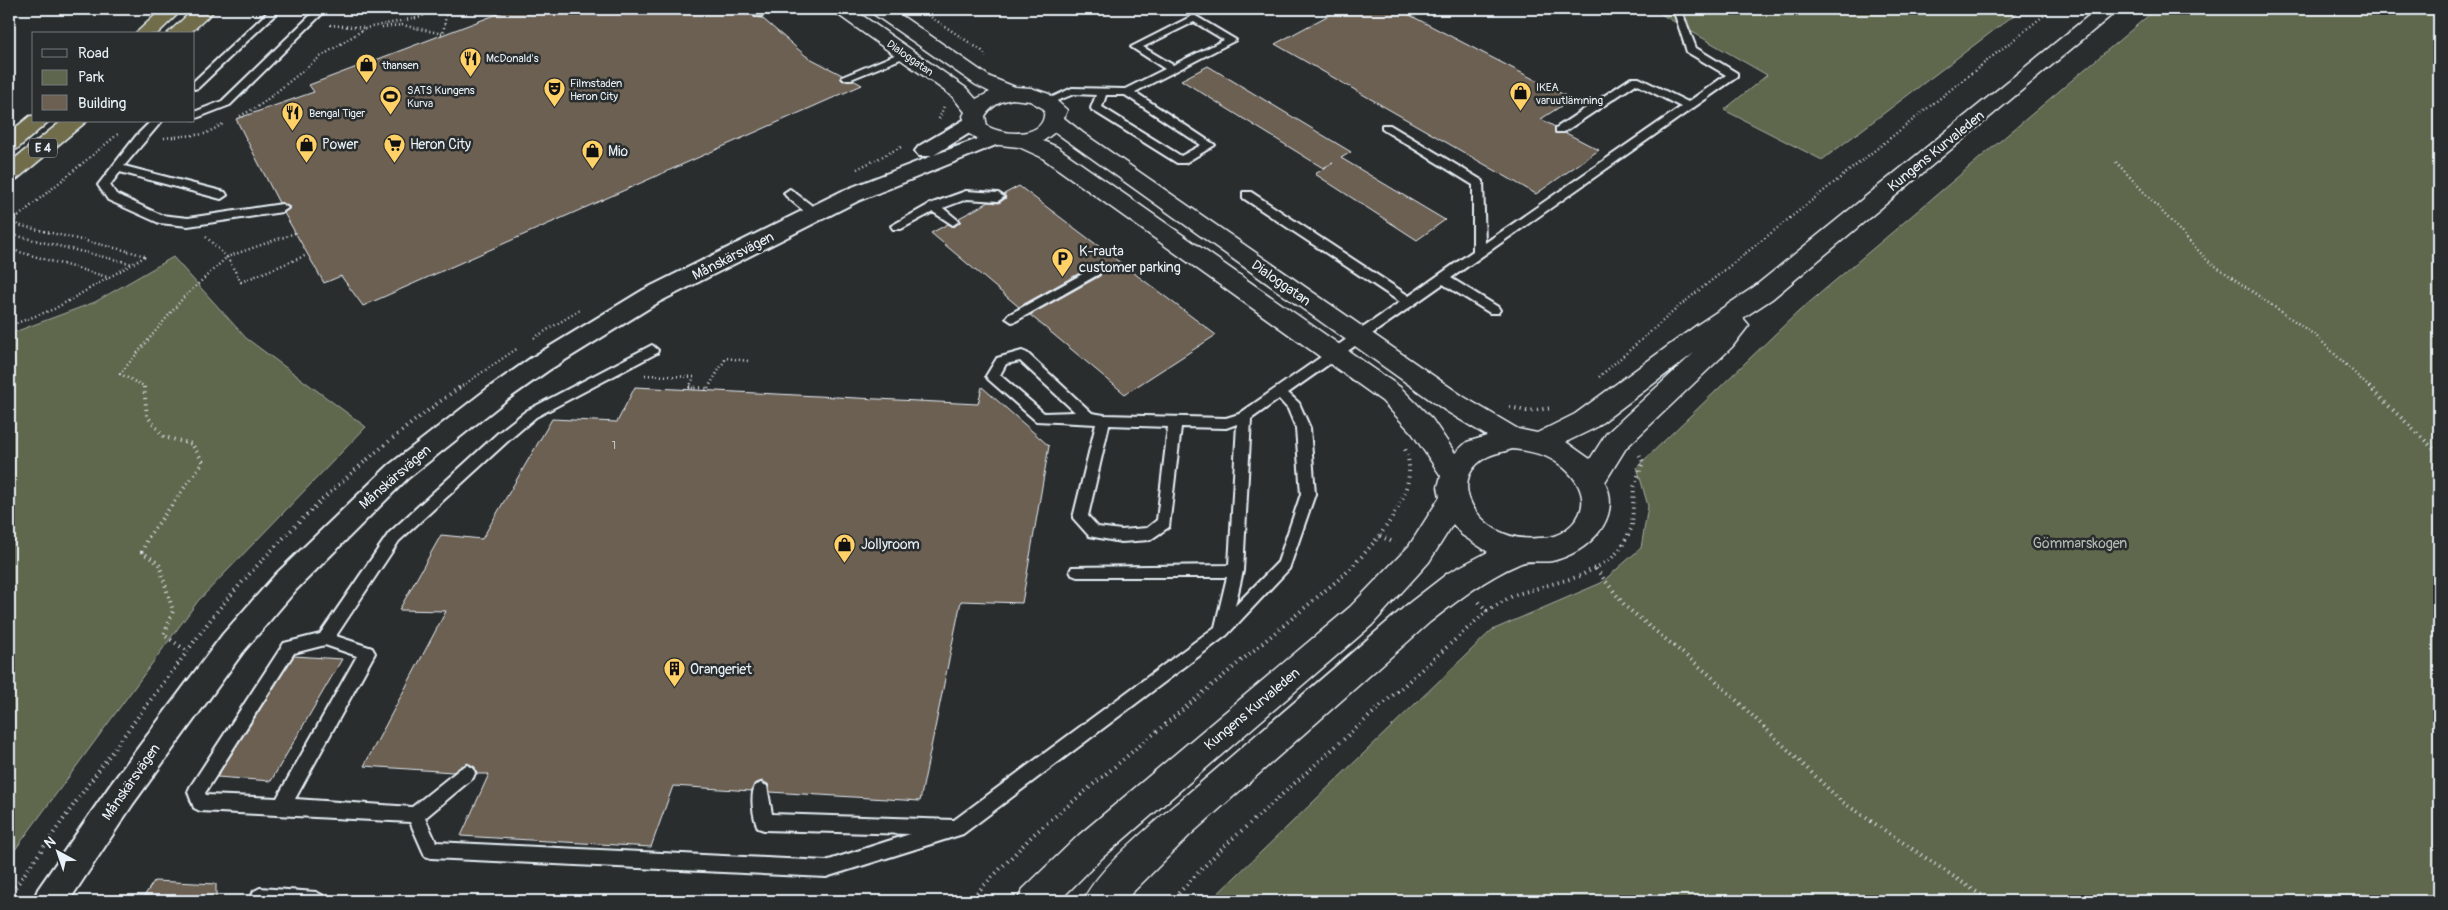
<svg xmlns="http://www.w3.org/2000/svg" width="2448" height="910" font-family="Pangolin,sans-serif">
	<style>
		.green { fill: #5e674e; stroke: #a3aca3 }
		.building { fill: #6c6053; stroke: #e8f1f8 }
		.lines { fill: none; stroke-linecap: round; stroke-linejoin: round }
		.lane-casing { stroke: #e8f1f8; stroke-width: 4 }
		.street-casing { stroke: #e8f1f8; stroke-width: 4 }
		.secondary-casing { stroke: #e8f1f8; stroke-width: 3 }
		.highway-casing { stroke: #e8f1f8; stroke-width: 3 }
		.path-far1 { stroke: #e8f1f8; stroke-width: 2.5; stroke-dasharray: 1 3; stroke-linecap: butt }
		.path { stroke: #e8f1f8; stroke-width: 4; stroke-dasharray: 1 4.5; stroke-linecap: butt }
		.lane { fill: #2a2d2e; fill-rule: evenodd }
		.street { fill: #2a2d2e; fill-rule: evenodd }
		.secondary { fill: #2a2d2e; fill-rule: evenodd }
		.highway { fill: #716d4b; fill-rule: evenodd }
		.path-bridge { stroke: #e8f1f8; stroke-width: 2.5; stroke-dasharray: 1 3; stroke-linecap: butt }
		.labels { text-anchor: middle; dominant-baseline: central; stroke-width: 5; stroke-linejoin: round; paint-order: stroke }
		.far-poi-label { font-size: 11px; fill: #e8f1f8; stroke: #2a2d2e; text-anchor: start }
		.far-street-label { font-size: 11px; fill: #e8f1f8; stroke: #2a2d2e }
		.number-label { font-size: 11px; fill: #c9cdcf }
		.shield { fill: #2a2d2e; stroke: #afb6bb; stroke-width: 1 }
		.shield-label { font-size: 12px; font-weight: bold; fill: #e8f1f8 }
		.poi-label { font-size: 14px; fill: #e8f1f8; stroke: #2a2d2e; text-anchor: start }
		.street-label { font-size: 14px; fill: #e8f1f8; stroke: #2a2d2e }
		.park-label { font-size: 14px; fill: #b1bab4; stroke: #2a2d2e }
	</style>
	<rect width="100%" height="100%" fill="#2a2d2e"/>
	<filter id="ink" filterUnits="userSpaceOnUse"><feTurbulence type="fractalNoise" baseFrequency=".02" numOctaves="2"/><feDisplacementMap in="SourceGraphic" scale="10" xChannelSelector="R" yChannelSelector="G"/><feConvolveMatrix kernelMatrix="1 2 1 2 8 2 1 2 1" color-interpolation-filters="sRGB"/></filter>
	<g filter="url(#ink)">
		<g class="green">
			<polygon points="1652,9 2022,9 1822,160 1724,110 1767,75"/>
			<polygon points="2156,9 2439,9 2439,901 1210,901 1492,630 1601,583 1641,548 1648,506 1637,467 1798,312"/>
			<polygon points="173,257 246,338 366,427 198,601 9,858 9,334 95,302"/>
		</g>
		<g class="building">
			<polygon points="511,9 752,9 754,17 762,18 806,56 842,75 840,78 843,81 853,80 862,85 363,306 341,276 324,283 284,213 290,207 279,203 236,119 314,92 309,85"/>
			<polygon points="1340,9 1398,9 1572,99 1541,119 1555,127 1555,133 1566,133 1599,150 1536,194 1275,44"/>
			<polygon points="1208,66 1351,152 1341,158 1445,220 1417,240 1315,174 1333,163 1323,168 1181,80"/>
			<polygon points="1019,186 1216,335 1125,394 1030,315 1100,276 1102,269 1094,265 1019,307 931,233 948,224 954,227 961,221 959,218 989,202 999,203 1006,198 1004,194"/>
			<polygon points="635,387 978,404 982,387 1049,446 1022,603 961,601 920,801 770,792 768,784 762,781 754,784 752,791 673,786 651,847 461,836 489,774 477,774 475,767 468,763 453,772 364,766 446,611 399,610 441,535 482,539 552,419 617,422"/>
			<polygon points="294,656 342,659 271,781 217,777"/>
			<polygon points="154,881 216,884 216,901 141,901"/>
		</g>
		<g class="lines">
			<defs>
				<g id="lane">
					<polygon points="271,9 281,9 198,88 194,89 194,81"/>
					<polygon points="317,9 327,9 230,105 194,119 194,112 222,101"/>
					<polygon points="761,9 774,9 761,16 755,16 755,12"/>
					<path d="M 1667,9 L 1678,9 L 1682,12 L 1696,48 L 1737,73 L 1737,77 L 1451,278 L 1498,307 L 1500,310 L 1498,313 L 1490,313 L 1443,284 L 1288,393 L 1299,403 L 1310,428 L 1315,494 L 1289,569 L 1227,635 L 963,834 L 826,877 L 431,858 L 425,856 L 410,822 L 200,811 L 194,808 L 188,792 L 190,787 L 284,643 L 320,634 L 389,533 L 498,433 L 526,411 L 652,345 L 658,350 L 657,353 L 536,417 L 508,441 L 399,541 L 336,636 L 372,648 L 375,653 L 295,799 L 412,807 L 461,768 L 467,765 L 473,768 L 475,773 L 473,778 L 425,818 L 436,842 L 826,861 L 910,834 L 764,830 L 758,828 C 753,817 750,796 755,786 L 761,783 L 767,786 L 772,814 L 954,820 L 1215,627 L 1227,577 L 1077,577 L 1072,575 L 1070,571 L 1072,567 L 1229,565 L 1237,424 L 1226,428 L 1181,427 L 1169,527 L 1150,540 L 1121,542 L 1089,536 L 1073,518 L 1096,424 L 1036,421 L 988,379 L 986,376 L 997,358 L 1022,351 L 1027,353 L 1092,413 L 1104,415 L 1226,418 L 1239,414 L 1400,302 L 1243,198 L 1243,192 L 1251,192 L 1409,296 L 1473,251 L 1473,185 L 1382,129 L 1382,125 L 1390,125 L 1483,181 L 1485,243 L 1681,107 L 1636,84 L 1564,132 L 1556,132 L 1556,128 L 1631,78 L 1639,78 L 1688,102 L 1726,75 L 1687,52 L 1675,15 ZM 1020,361 L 1075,412 L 1044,413 L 1000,375 L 1006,364 ZM 1279,399 L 1288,409 L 1296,428 L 1301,494 L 1278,562 L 1235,606 L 1243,571 L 1251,419 ZM 1109,425 L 1168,427 L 1157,520 L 1147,528 L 1121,530 L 1098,527 L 1088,516 ZM 325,645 L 357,656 L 277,798 L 206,795 L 205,793 L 294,653 Z"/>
					<path d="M 1194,15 L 1236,40 L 1135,92 L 1215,145 L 1185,163 L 1177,163 L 1092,110 L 1091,108 L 1096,95 L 1074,94 L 1049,104 L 1044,101 L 1072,88 L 1125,89 L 1165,69 L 1131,47 ZM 1194,22 L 1224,40 L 1173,65 L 1143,47 ZM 1106,95 L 1125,95 L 1201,145 L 1181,156 L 1102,107 Z"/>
					<polygon points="904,51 908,52 908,56 851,79 843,79 842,77"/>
					<polygon points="151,121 162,121 124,166 225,192 227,195 221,199 120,172 110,185 116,194 161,215 188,218 282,204 288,208 282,212 188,226 159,223 108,200 98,185 136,136"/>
					<polygon points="790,189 819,211 819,217 811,217 786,196 784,193"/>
					<polygon points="966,191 998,193 1004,197 998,201 967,199 943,208 959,221 953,225 933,212 901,229 893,229 891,226 930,204"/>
					<polygon points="1095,267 1101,271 1099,274 1016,321 1012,322 1006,318 1008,315"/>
					<polygon points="260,888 316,892 322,895 325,901 253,901 251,897 254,891"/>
				</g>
				<polygon id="street" points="974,116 981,118 984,122 981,126 934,155 994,133 1001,135 1004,139 1001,143 858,201 659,302 549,370 505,401 407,479 296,590 243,652 133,804 69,901 33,901 38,889 111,784 223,634 276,574 389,465 487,389 531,358 643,290 842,191 932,156 919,156 915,151 919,146 967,118"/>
				<path id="secondary" d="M 830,9 L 853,9 L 966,88 L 976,99 L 990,92 L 976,85 L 872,13 L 869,9 L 892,9 L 990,77 L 1015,87 L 1031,88 L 1049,94 L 1067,110 L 1064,118 L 1083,133 L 1464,397 L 1518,429 L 1537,433 L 1575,414 L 1697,325 L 1754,287 L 2097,9 L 2119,9 L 1772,299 L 1743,318 L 1749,325 L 1732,347 L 1626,448 L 1605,482 C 1623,519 1588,553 1552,561 C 1542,563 1528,559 1519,564 C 1486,578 1458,600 1430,622 L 1190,835 L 1124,901 L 1083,901 C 1099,865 1167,812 1198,785 C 1268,725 1338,665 1408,604 L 1448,573 L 1488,552 L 1462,535 L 1453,524 L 1429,562 L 1372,625 L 1103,857 L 1059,901 L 1017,901 L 1023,889 L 1079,835 L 1350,607 L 1409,546 L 1440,497 L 1438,487 L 1441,476 L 1412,433 L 1382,401 L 1041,157 L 1019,147 L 990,144 L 969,134 L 963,116 L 965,112 L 952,96 ZM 1012,99 L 1030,101 L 1044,109 C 1048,139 1004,136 987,126 L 985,116 C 991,106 1001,101 1012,99 ZM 1055,132 L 1446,411 L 1487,436 L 1467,442 L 1455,453 L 1432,419 L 1400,387 L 1057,147 L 1043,141 ZM 1694,353 L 1606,434 L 1590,459 L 1566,442 L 1595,428 ZM 1512,449 C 1523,450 1535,452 1545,456 C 1580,472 1600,509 1561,533 C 1553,537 1547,538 1539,538 C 1527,539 1517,539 1505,534 C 1473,522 1448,478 1487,457 C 1494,453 1504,452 1512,449 Z"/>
				<g id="highway">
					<polygon points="162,9 183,9 157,34 135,34"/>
					<polygon points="194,9 216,9 189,34 167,34"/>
					<polygon points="30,116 34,116 34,121 49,121 17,149 9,151 9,133"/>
					<polygon points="62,121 87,121 17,179 9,181 9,163"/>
				</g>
			</defs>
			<use href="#lane" class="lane-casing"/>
			<use href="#street" class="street-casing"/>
			<use href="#secondary" class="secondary-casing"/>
			<use href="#highway" class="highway-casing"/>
			<g class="path-far1">
				<polyline points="928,15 982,51 986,57"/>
				<polyline points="330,25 366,28"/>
				<polyline points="382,27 402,25 443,34 447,9"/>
				<polyline points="240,116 259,106 320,57 366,28 421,17 432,9"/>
				<polyline points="939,119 944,106"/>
				<polyline points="164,138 205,134 225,123"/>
				<polyline points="2116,162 2207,260 2316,336 2370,388"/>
				<polyline points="857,169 903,146"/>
				<polyline points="9,224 118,134"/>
				<polyline points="9,234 133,264"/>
				<polyline points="206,237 227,257 295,233"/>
				<polyline points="9,249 111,278"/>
				<polyline points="128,251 145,256"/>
				<polyline points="9,326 54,309 146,256"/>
				<polyline points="534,338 580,310"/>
				<polyline points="645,375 694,377 689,388 694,388"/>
				<polyline points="1599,377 1682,304 2052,9"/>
				<polyline points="144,388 144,386 120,374 183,298 227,257 241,282 307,255"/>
				<polyline points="459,388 518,348"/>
				<polyline points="708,388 726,358 748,361"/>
			</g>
			<g class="path">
				<polyline points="144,387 147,416 164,437 192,444 203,462 147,539 142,552 159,564 173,611 164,635 187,651"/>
				<polyline points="689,387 708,389 709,387"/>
				<polyline points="2369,387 2439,454"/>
				<polyline points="1510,407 1527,411 1553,408"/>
				<polyline points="1380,536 1395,543"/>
				<polyline points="1596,569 1626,607 1711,676 1841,801 1990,901"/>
				<polyline points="1479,602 1487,611"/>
				<path d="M 9,896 C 62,821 115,746 171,673 C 189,650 205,625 224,603 C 293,522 373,449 460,387"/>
				<path d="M 969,901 L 1034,834 L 1345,574 C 1373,545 1424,492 1405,449"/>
				<polyline points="1171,901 1220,850 1487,611 1514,595 1580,576 1610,560 1621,548 1632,527 1634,487 1643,462 1638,452"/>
			</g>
			<use href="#lane" class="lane"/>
			<use href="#street" class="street"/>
			<use href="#secondary" class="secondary"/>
			<use href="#highway" class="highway"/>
			<polyline class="path-bridge" points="9,223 128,251"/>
		</g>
	</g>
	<defs>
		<symbol id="restaurant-pin" viewBox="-11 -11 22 30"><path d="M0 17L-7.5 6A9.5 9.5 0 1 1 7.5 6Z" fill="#ffd166" stroke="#2a2d2e"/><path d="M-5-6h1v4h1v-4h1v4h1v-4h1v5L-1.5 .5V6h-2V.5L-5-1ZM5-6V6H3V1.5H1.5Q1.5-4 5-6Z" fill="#111"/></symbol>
		<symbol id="shop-pin" viewBox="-11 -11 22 30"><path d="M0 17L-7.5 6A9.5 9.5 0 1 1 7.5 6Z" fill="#ffd166" stroke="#2a2d2e"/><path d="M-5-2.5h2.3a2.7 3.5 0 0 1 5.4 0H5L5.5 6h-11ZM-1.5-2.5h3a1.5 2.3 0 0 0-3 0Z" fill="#111"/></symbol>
		<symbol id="theatre-pin" viewBox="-11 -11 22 30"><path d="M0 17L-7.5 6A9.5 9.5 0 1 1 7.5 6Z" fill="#ffd166" stroke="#2a2d2e"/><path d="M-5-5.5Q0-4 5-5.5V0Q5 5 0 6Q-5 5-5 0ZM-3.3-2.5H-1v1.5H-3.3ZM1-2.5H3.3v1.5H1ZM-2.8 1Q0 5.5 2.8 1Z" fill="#111"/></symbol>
		<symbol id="stadium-pin" viewBox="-11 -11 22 30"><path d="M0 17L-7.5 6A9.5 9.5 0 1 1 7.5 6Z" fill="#ffd166" stroke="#2a2d2e"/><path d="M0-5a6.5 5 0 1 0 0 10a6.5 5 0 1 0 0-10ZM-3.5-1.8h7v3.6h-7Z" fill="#111"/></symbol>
		<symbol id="supermarket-pin" viewBox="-11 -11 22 30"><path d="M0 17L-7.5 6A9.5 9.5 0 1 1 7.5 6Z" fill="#ffd166" stroke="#2a2d2e"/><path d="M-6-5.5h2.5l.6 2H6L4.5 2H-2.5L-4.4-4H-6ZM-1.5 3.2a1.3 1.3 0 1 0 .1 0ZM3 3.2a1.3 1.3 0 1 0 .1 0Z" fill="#111"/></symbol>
		<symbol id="parking-pin" viewBox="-11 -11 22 30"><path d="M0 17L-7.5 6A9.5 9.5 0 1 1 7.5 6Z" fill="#ffd166" stroke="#2a2d2e"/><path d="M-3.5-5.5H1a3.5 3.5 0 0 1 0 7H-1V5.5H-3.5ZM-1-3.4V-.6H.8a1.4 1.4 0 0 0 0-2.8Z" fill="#111"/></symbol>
		<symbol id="building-pin" viewBox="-11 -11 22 30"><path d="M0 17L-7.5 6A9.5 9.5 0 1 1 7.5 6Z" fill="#ffd166" stroke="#2a2d2e"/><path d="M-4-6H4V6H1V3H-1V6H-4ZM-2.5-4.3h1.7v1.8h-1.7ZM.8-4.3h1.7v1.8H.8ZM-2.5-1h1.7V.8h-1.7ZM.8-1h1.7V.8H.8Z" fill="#111"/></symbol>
	</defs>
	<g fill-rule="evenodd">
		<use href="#restaurant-pin" x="458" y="46" width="25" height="34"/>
		<use href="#shop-pin" x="354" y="52" width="25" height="34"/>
		<use href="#theatre-pin" x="542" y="76" width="25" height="34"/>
		<use href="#shop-pin" x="1508" y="80" width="25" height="34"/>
		<use href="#stadium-pin" x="378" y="84" width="25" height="34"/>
		<use href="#restaurant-pin" x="280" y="100" width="25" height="34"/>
		<use href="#shop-pin" x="294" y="132" width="25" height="34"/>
		<use href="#supermarket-pin" x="382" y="132" width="25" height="34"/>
		<use href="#shop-pin" x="580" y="138" width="25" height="34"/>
		<use href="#parking-pin" x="1050" y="246" width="25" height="34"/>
		<use href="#shop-pin" x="832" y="532" width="25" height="34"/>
		<use href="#building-pin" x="662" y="656" width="25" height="34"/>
	</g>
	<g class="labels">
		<g class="far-poi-label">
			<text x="486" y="58">McDonald's</text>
			<text x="382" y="65">thansen</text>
			<text x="570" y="83">Filmstaden<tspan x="570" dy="13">Heron City</tspan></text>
			<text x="1536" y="87">IKEA<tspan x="1536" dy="13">varuutlämning</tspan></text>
			<text x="407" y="90">SATS Kungens<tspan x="407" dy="13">Kurva</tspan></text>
			<text x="309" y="113">Bengal Tiger</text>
		</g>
		<g class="far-street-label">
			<text transform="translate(910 58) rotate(35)">Dialoggatan</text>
		</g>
		<g class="number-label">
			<text x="614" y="445">1</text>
		</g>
		<rect class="shield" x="29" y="138.5" width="28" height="19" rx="4"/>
		<g class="shield-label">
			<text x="43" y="148">E 4</text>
		</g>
		<g class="poi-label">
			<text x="322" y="144">Power</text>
			<text x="410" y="144">Heron City</text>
			<text x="608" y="151">Mio</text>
			<text x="1079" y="251">K-rauta<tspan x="1079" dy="16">customer parking</tspan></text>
			<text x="861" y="544">Jollyroom</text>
			<text x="690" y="669">Orangeriet</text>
		</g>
		<g class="street-label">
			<text transform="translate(1936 151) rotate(-39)">Kungens Kurvaleden</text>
			<text transform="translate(733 256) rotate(-27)">Månskärsvägen</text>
			<text transform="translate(1281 283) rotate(35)">Dialoggatan</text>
			<text transform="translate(395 477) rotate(-41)">Månskärsvägen</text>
			<text transform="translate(1252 709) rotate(-40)">Kungens Kurvaleden</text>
			<text transform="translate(131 782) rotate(-55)">Månskärsvägen</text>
		</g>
		<g class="park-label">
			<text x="2080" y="543">Gömmarskogen</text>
		</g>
	</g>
	<rect width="2448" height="910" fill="none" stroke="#2a2d2e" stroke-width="30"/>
	<rect x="15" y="15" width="2418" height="880" fill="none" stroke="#e8f1f8" stroke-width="2" filter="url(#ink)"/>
	<rect x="32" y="32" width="162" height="90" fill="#2a2d2e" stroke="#767b7f"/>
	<rect x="42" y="49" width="25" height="8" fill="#2a2d2e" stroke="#767b7f"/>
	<text x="78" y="58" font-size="15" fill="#e8f1f8">Road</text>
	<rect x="42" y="70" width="25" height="15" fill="#5e674e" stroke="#767b7f"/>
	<text x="78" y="82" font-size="15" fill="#e8f1f8">Park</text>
	<rect x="42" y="95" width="25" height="15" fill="#6c6053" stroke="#767b7f"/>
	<text x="78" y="108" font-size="15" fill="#e8f1f8">Building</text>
	<g transform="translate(58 852) rotate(320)" stroke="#2a2d2e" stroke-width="4" paint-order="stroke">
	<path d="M0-4L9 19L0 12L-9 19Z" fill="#e8f1f8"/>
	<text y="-8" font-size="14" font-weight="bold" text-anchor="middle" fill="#e8f1f8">N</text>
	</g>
</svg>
